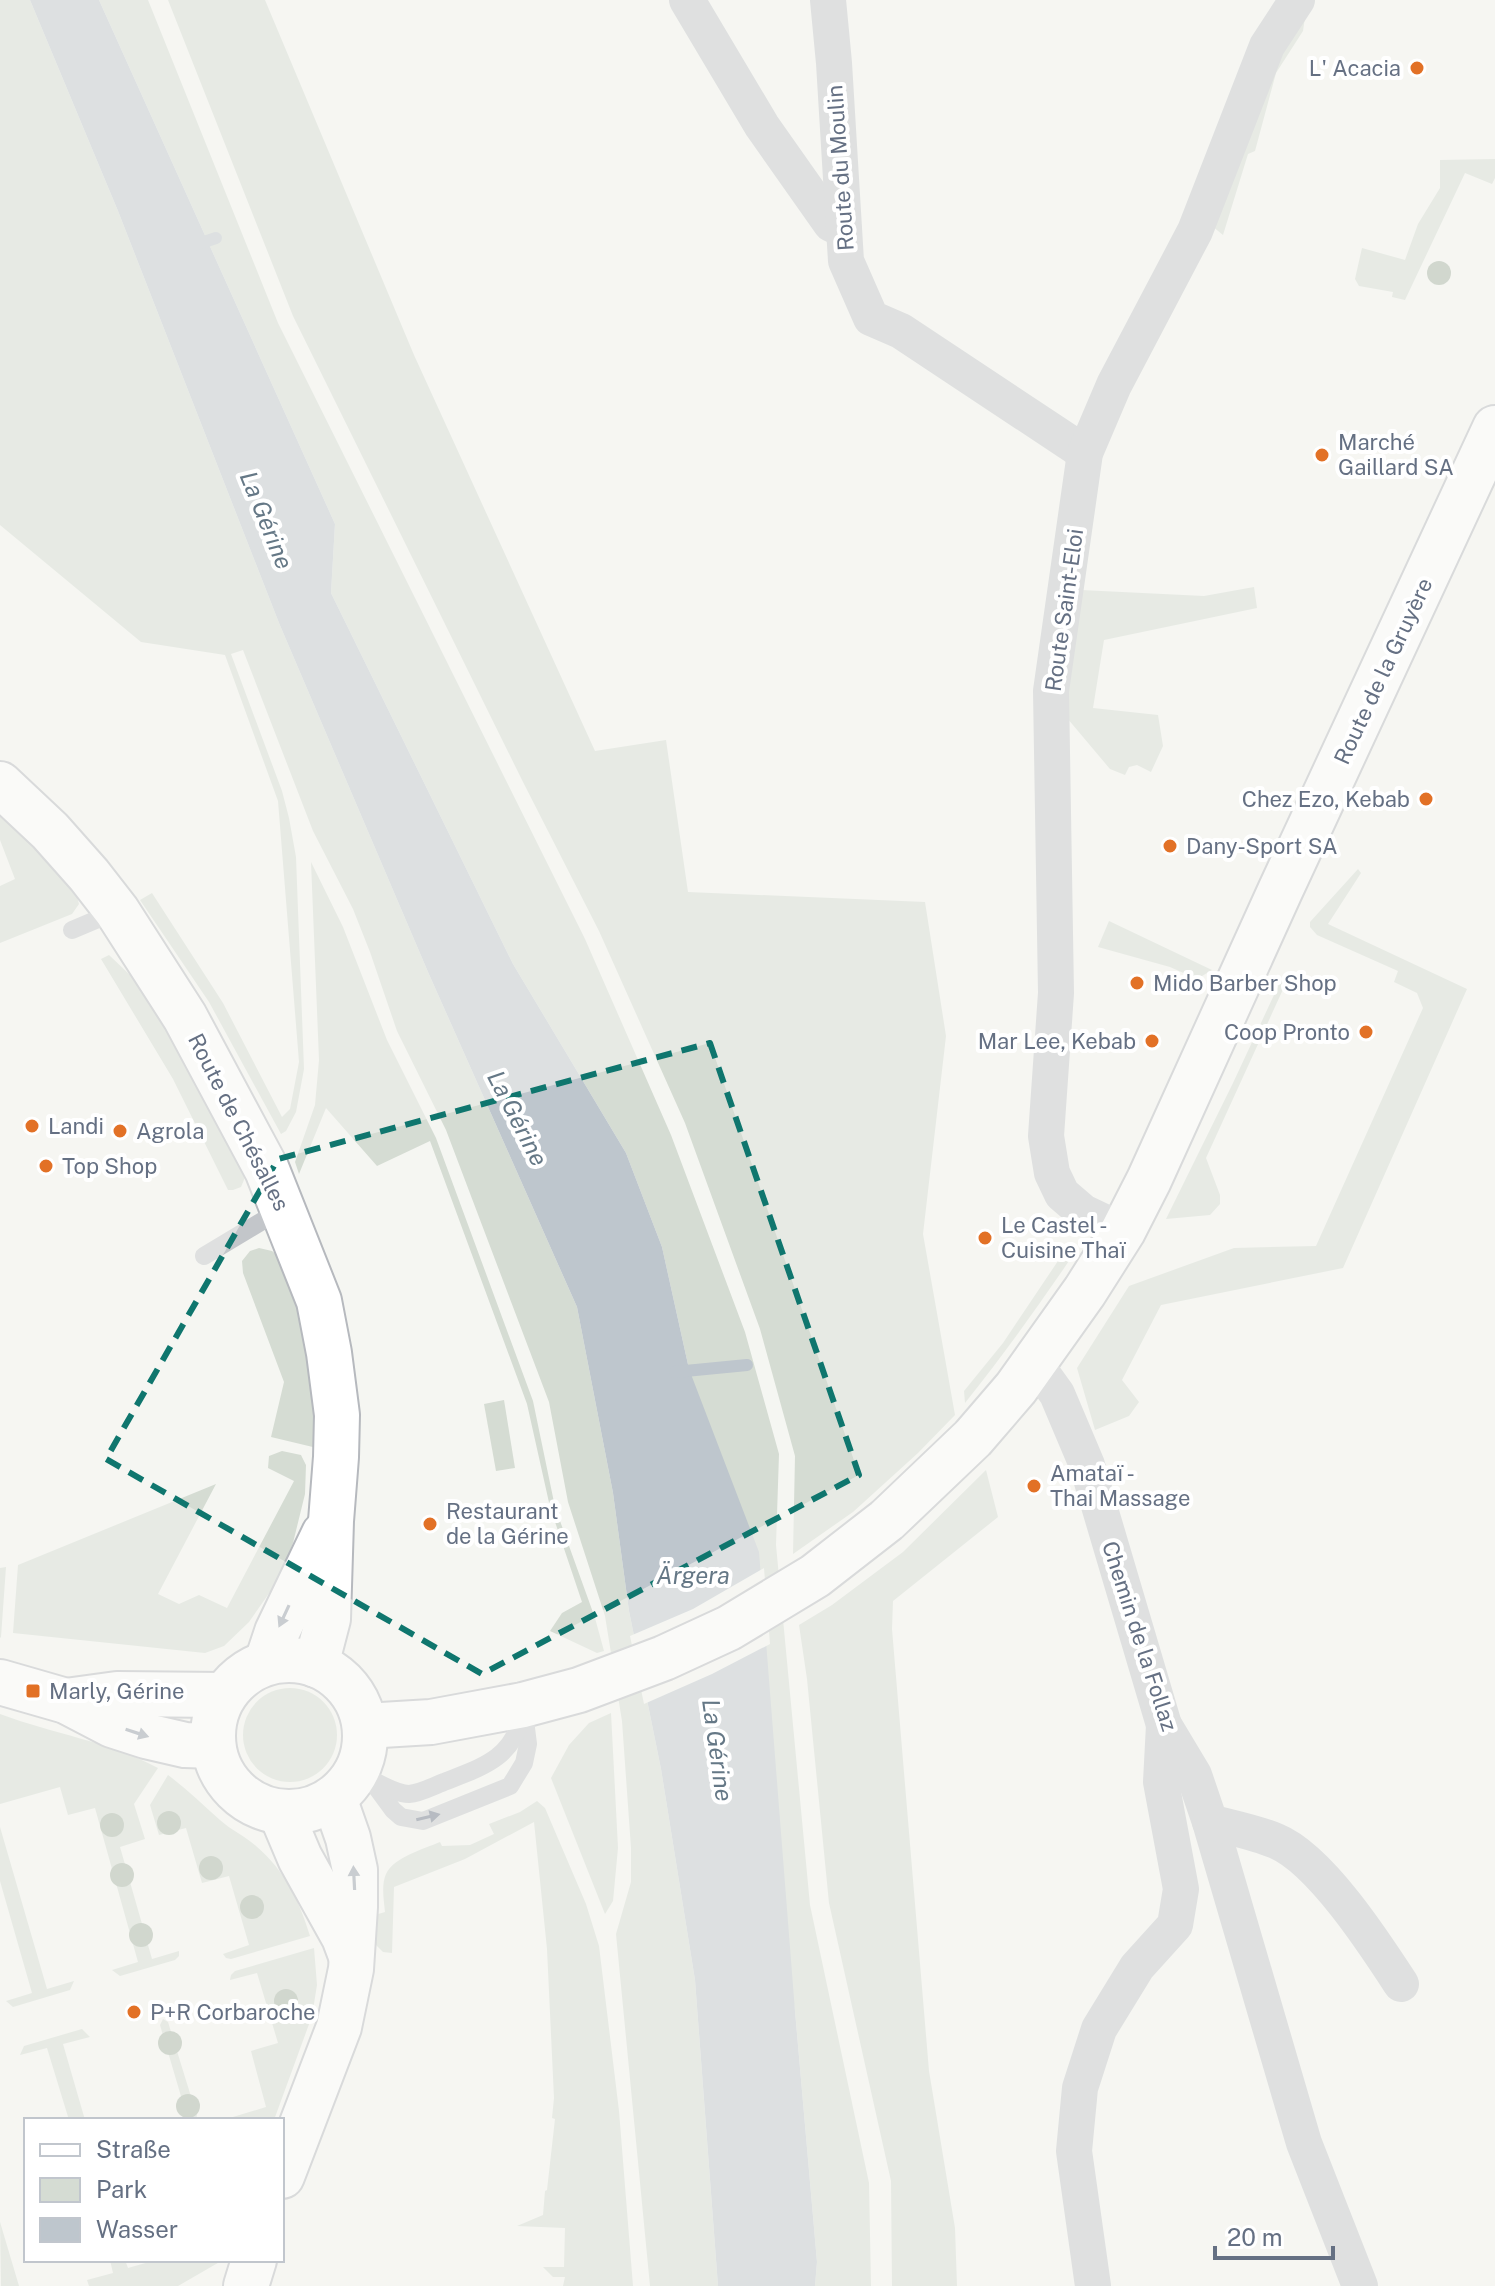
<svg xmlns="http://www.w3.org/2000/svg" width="1495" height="2286" font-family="'Public Sans',sans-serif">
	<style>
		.green { fill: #d5dcd3 }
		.water { fill: #bec6cd }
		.pier { fill: #f5f6f2 }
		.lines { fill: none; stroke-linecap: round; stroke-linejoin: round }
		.stream { stroke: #bec6cd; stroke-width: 12 }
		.secondary-casing { stroke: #b6b9be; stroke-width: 48 }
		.lane { stroke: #c3c6ca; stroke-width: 18 }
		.street { stroke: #c3c6ca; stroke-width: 36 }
		.secondary { stroke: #fff; stroke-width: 44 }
		.tree { fill: #a5b2a3 }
		.oneway { fill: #939ba8 }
		.oneway2 { fill: #6a7487 }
		.marked { fill: none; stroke: #0f766e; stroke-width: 6; stroke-dasharray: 16 10; stroke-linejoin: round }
		.poi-dot { fill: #e27126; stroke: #fff; stroke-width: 3 }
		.labels { text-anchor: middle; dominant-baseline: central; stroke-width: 8; stroke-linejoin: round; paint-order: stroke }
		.poi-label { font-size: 22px; fill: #657083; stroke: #fff; text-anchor: start }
		.street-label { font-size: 22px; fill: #657083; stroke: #fff }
		.water-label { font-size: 24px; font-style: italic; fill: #657886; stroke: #fff }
	</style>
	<rect width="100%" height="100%" fill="#f5f6f2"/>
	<g class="green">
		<polygon points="0,0 30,0 118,211 279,623 428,972 577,1307 613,1493 629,1611 661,1769 695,1980 718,2286 650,2286 616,1934 631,1882 631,1848 622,1721 605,1616 568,1502 549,1402 446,1130 397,1031 370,952 353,909 313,831 243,650 231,654 282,791 289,818 296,857 304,1069 296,1112 286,1131 281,1134 209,1002 140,900 152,893 223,1003 282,1117 290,1109 299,1062 278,801 225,655 141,642 0,525"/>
		<polygon points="99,0 148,0 278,323 585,939 671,1135 745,1332 779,1454 776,1545 810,1905 869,2183 871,2286 815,2286 817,2262 795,2011 689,1369 662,1247 626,1153 513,964 331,593 335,524"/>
		<polygon points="168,0 265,0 414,355 595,751 666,740 688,892 925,902 946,1036 923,1234 955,1415 918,1453 853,1512 793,1554 795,1456 760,1329 685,1123 599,931 523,782 293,316"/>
		<polygon points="1305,17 1303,31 1276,73 1255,151 1248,154 1223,235 1212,226 1269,72"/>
		<polygon points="1495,159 1495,178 1492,184 1465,173 1405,300 1392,297 1393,292 1359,286 1355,279 1362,248 1405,260 1418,224 1440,188 1440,160"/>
		<polygon points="1254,587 1257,608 1104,640 1093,708 1158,715 1163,746 1151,772 1137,765 1129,767 1125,775 1110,769 1062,712 1081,590 1204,596"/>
		<path d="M 0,815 C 23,832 75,876 79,904 L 72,914 L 0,943 L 0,886 L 15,879 L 0,840 Z"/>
		<polygon points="311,862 343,927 387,1040 436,1138 533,1401 555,1507 595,1618 604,1651 597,1653 550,1631 562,1613 582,1602 550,1507 527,1404 430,1141 377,1166 326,1108 299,1174 295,1162 315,1105 319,1060"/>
		<polygon points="1358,869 1361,873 1328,924 1467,989 1343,1268 1161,1305 1122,1380 1139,1402 1129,1416 1095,1430 1077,1368 1129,1286 1234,1248 1316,1246 1423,1008 1417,993 1394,982 1398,971 1317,935 1310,927 1310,922"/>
		<polygon points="1109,921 1212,970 1197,979 1170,967 1098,947"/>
		<polygon points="109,955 150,994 246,1175 241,1187 233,1190 228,1190 173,1079 101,959"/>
		<polygon points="1281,980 1285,985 1206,1158 1220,1195 1220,1204 1210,1215 1166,1219 1233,1083"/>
		<path d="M 1070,1247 L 1073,1248 L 1075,1252 C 1040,1304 1004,1354 965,1403 L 964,1391 L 1003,1343 L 1066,1249 Z"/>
		<polygon points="259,1248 272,1251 282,1259 296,1302 307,1345 317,1448 271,1437 284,1382 243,1273 242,1261 250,1251"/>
		<polygon points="504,1400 515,1468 496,1471 484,1404"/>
		<polygon points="282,1451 301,1455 306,1465 305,1494 293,1543 277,1582 249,1622 224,1646 205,1653 13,1633 18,1565 216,1484 158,1594 179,1604 199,1595 227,1608 294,1481 268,1468 269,1456"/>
		<polygon points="986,1470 998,1517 893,1601 892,1629 929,2071 955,2228 957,2286 892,2286 891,2181 829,1903 807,1679 799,1625 832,1605 903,1552"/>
		<polygon points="6,1567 1,1637 0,1638 0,1568"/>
		<circle cx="290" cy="1735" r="47"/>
		<polygon points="611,1713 618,1848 613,1901 605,1914 551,1778 569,1745 589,1723"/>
		<path d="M 0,1714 C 53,1734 108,1741 158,1768 L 134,1804 L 145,1839 L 120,1847 L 152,1959 L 179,1951 L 179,1956 L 175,1960 L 120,1976 L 112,1970 L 138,1962 L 95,1808 L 68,1815 L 60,1787 L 0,1804 Z"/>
		<path d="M 168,1775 C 187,1789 203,1805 220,1820 C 231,1830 245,1836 256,1846 C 285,1871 299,1900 310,1936 L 231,1959 L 226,1958 L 223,1954 L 249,1945 L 229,1876 L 202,1883 L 186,1828 L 159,1835 L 150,1805 Z"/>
		<path d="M 537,1801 L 545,1808 L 586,1904 L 599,1946 L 619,2111 L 633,2286 L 563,2286 L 565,2277 L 553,2277 L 543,2267 L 564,2267 L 565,2228 L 517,2226 L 543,2215 L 545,2191 L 547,2190 L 555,2119 L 552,2118 L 554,2098 L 547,1949 L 534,1822 L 465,1859 L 394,1887 L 392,1953 L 383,1952 L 375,1944 L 375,1915 L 385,1912 C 384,1901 381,1885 386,1874 C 394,1857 424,1849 440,1842 L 442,1846 L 470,1845 L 494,1834 L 489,1824 L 520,1812 Z"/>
		<polygon points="0,1827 47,1989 74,1981 70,1990 13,2007 6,2001 32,1993 0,1881"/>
		<polygon points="314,1948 317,1985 312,2016 274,2120 223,2120 266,2107 251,2051 278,2043 257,1973 230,1980 231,1975 235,1971"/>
		<polygon points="163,2019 168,2022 197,2116 195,2120 188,2120 160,2025"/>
		<polygon points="82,2029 90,2037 63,2044 85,2120 69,2120 47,2048 20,2055 24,2046"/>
		<polygon points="0,2222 19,2286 1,2286"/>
		<polygon points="110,2260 125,2260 128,2268 156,2260 223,2260 178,2286 89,2286 87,2280 113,2273"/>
	</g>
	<polygon class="water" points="30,0 99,0 335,524 331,593 513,964 626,1153 662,1247 689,1369 759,1552 795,2011 817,2262 815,2286 718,2286 695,1980 661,1769 629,1611 613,1493 577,1307 428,972 279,623 118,211"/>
	<polygon class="pier" points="764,1568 770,1644 712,1674 644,1704 630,1636 693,1609"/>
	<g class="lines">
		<g class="stream">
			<polyline points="192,246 216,238"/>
			<polyline points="675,1372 747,1365"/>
		</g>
		<defs>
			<g id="secondary">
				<polyline points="0,784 50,831 89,875 117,911 185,1017 267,1170 319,1301 329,1353 337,1415 336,1457 331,1521 328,1619 316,1665"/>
				<circle cx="289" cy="1736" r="76"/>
				<polyline points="267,1662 277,1632 324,1534"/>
				<polyline points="0,1682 66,1701 112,1725 146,1736 185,1745 213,1746"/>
				<polyline points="66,1701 117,1694 224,1695"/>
				<polyline points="365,1726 431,1722 523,1705 579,1690 664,1658 729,1628 815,1576 887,1520 973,1438 1016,1388 1085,1291 1123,1231 1149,1180 1280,891 1495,428"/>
				<polyline points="281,1813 300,1858 344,1937 350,1953"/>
				<polyline points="282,2176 339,2027 351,1969 355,1907 355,1870 348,1838 334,1798"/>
				<polyline points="246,2286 254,2260"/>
			</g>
		</defs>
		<use href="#secondary" class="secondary-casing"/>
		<g class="lane">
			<polyline points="72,930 117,911"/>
			<polyline points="204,1256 284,1208"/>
			<polyline points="358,1768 371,1780 393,1810 401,1817 423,1821 510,1786 524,1763 528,1744 523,1705"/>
			<path d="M 374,1781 C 384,1786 398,1794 409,1794 C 421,1793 433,1786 444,1782 C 481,1767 511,1760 522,1717"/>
		</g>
		<g class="street">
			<polyline points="687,0 762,126 831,224 844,230"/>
			<polyline points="828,0 834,63 846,261 871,318 901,331 1085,453"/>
			<polyline points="1123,1231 1083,1212 1062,1194 1052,1173 1046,1136 1056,993 1051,691 1085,453 1114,385 1195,231 1267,46 1297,0"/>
			<polyline points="1034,1362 1057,1394 1087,1465 1164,1725 1194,1775 1210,1822 1304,2143 1360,2286"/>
			<path d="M 1210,1822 C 1232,1828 1255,1832 1276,1841 C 1320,1859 1375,1944 1401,1984"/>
			<polyline points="1093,2286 1074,2151 1080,2088 1099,2029 1137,1967 1175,1925 1181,1889 1161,1782 1164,1725"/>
		</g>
		<use href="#secondary" class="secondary"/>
	</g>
	<g class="tree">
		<circle cx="1439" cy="273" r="12"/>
		<circle cx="169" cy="1823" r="12"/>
		<circle cx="112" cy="1825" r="12"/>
		<circle cx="211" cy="1868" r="12"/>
		<circle cx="122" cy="1875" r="12"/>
		<circle cx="252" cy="1907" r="12"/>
		<circle cx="141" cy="1935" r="12"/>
		<circle cx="286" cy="2001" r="12"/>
		<circle cx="170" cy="2043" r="12"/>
		<circle cx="188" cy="2106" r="12"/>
	</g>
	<defs><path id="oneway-solid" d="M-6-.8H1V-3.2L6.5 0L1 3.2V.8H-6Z" transform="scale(2)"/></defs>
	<g class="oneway">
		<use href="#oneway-solid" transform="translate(284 1616) rotate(115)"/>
		<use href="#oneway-solid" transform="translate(137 1733) rotate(18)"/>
		<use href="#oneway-solid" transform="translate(354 1878) rotate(-93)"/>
	</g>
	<use class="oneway2" href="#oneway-solid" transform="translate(428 1817) rotate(-13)"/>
	<path d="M0 0H1495V2286H0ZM 710,1043 L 859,1475 L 482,1674 L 106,1459 L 278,1159 Z" fill="#f5f6f2" fill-opacity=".55" fill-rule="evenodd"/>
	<path class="marked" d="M 710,1043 L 859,1475 L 482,1674 L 106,1459 L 278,1159 Z"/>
	<g class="poi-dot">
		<circle cx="1417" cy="68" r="8"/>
		<circle cx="1322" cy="455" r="8"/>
		<circle cx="1426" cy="799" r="8"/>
		<circle cx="1170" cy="846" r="8"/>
		<circle cx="1137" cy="983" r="8"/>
		<circle cx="1366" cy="1032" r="8"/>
		<circle cx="1152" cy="1041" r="8"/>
		<circle cx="32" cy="1126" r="8"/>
		<circle cx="120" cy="1131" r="8"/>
		<circle cx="46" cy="1166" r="8"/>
		<circle cx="985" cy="1238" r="8"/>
		<circle cx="1034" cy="1486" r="8"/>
		<circle cx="430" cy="1524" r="8"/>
		<rect x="25" y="1683" width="16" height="16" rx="4"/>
		<circle cx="134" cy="2012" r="8"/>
	</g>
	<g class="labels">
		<g class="poi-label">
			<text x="1401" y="68" text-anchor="end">L' Acacia</text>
			<text x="1338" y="442">Marché<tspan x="1338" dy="25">Gaillard SA</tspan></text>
			<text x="1410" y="799" text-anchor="end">Chez Ezo, Kebab</text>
			<text x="1186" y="846">Dany-Sport SA</text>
			<text x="1153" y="983">Mido Barber Shop</text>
			<text x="1350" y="1032" text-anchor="end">Coop Pronto</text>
			<text x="1136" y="1041" text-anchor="end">Mar Lee, Kebab</text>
			<text x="48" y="1126">Landi</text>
			<text x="136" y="1131">Agrola</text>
			<text x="62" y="1166">Top Shop</text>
			<text x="1001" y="1225">Le Castel -<tspan x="1001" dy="25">Cuisine Thaï</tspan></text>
			<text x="1050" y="1473">Amataï -<tspan x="1050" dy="25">Thai Massage</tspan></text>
			<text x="446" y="1511">Restaurant<tspan x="446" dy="25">de la Gérine</tspan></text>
			<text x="49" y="1691">Marly, Gérine</text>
			<text x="150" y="2012">P+R Corbaroche</text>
		</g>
		<g class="street-label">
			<text transform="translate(840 168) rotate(-94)">Route du Moulin</text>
			<text transform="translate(1064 610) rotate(-82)">Route Saint-Eloi</text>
			<text transform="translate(1383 671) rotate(-65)">Route de la Gruyère</text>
			<text transform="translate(239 1122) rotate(63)">Route de Chésalles</text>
			<text transform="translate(1140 1636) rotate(72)">Chemin de la Follaz</text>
		</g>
		<g class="water-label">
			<text transform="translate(267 520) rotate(68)">La Gérine</text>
			<text transform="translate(518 1118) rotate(63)">La Gérine</text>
			<text x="693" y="1575">Ärgera</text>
			<text transform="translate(718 1750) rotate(82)">La Gérine</text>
		</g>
	</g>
	<rect x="24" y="2118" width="260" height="144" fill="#ffffff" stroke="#c1c6cd" stroke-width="2"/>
	<rect x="40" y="2144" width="40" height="12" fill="#ffffff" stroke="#c1c6cd" stroke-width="2"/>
	<text x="96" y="2158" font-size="24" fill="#657083">Straße</text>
	<rect x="40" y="2178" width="40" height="24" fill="#d5dcd3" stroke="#c1c6cd" stroke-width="2"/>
	<text x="96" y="2198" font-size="24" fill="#657083">Park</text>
	<rect x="40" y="2218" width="40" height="24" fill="#bec6cd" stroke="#c1c6cd" stroke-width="2"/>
	<text x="96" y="2238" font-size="24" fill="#657083">Wasser</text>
	<path d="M1215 2246v12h118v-12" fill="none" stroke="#657083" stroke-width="4"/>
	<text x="1227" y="2246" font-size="24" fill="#657083" stroke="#ffffff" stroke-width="6" paint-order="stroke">20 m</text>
</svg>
